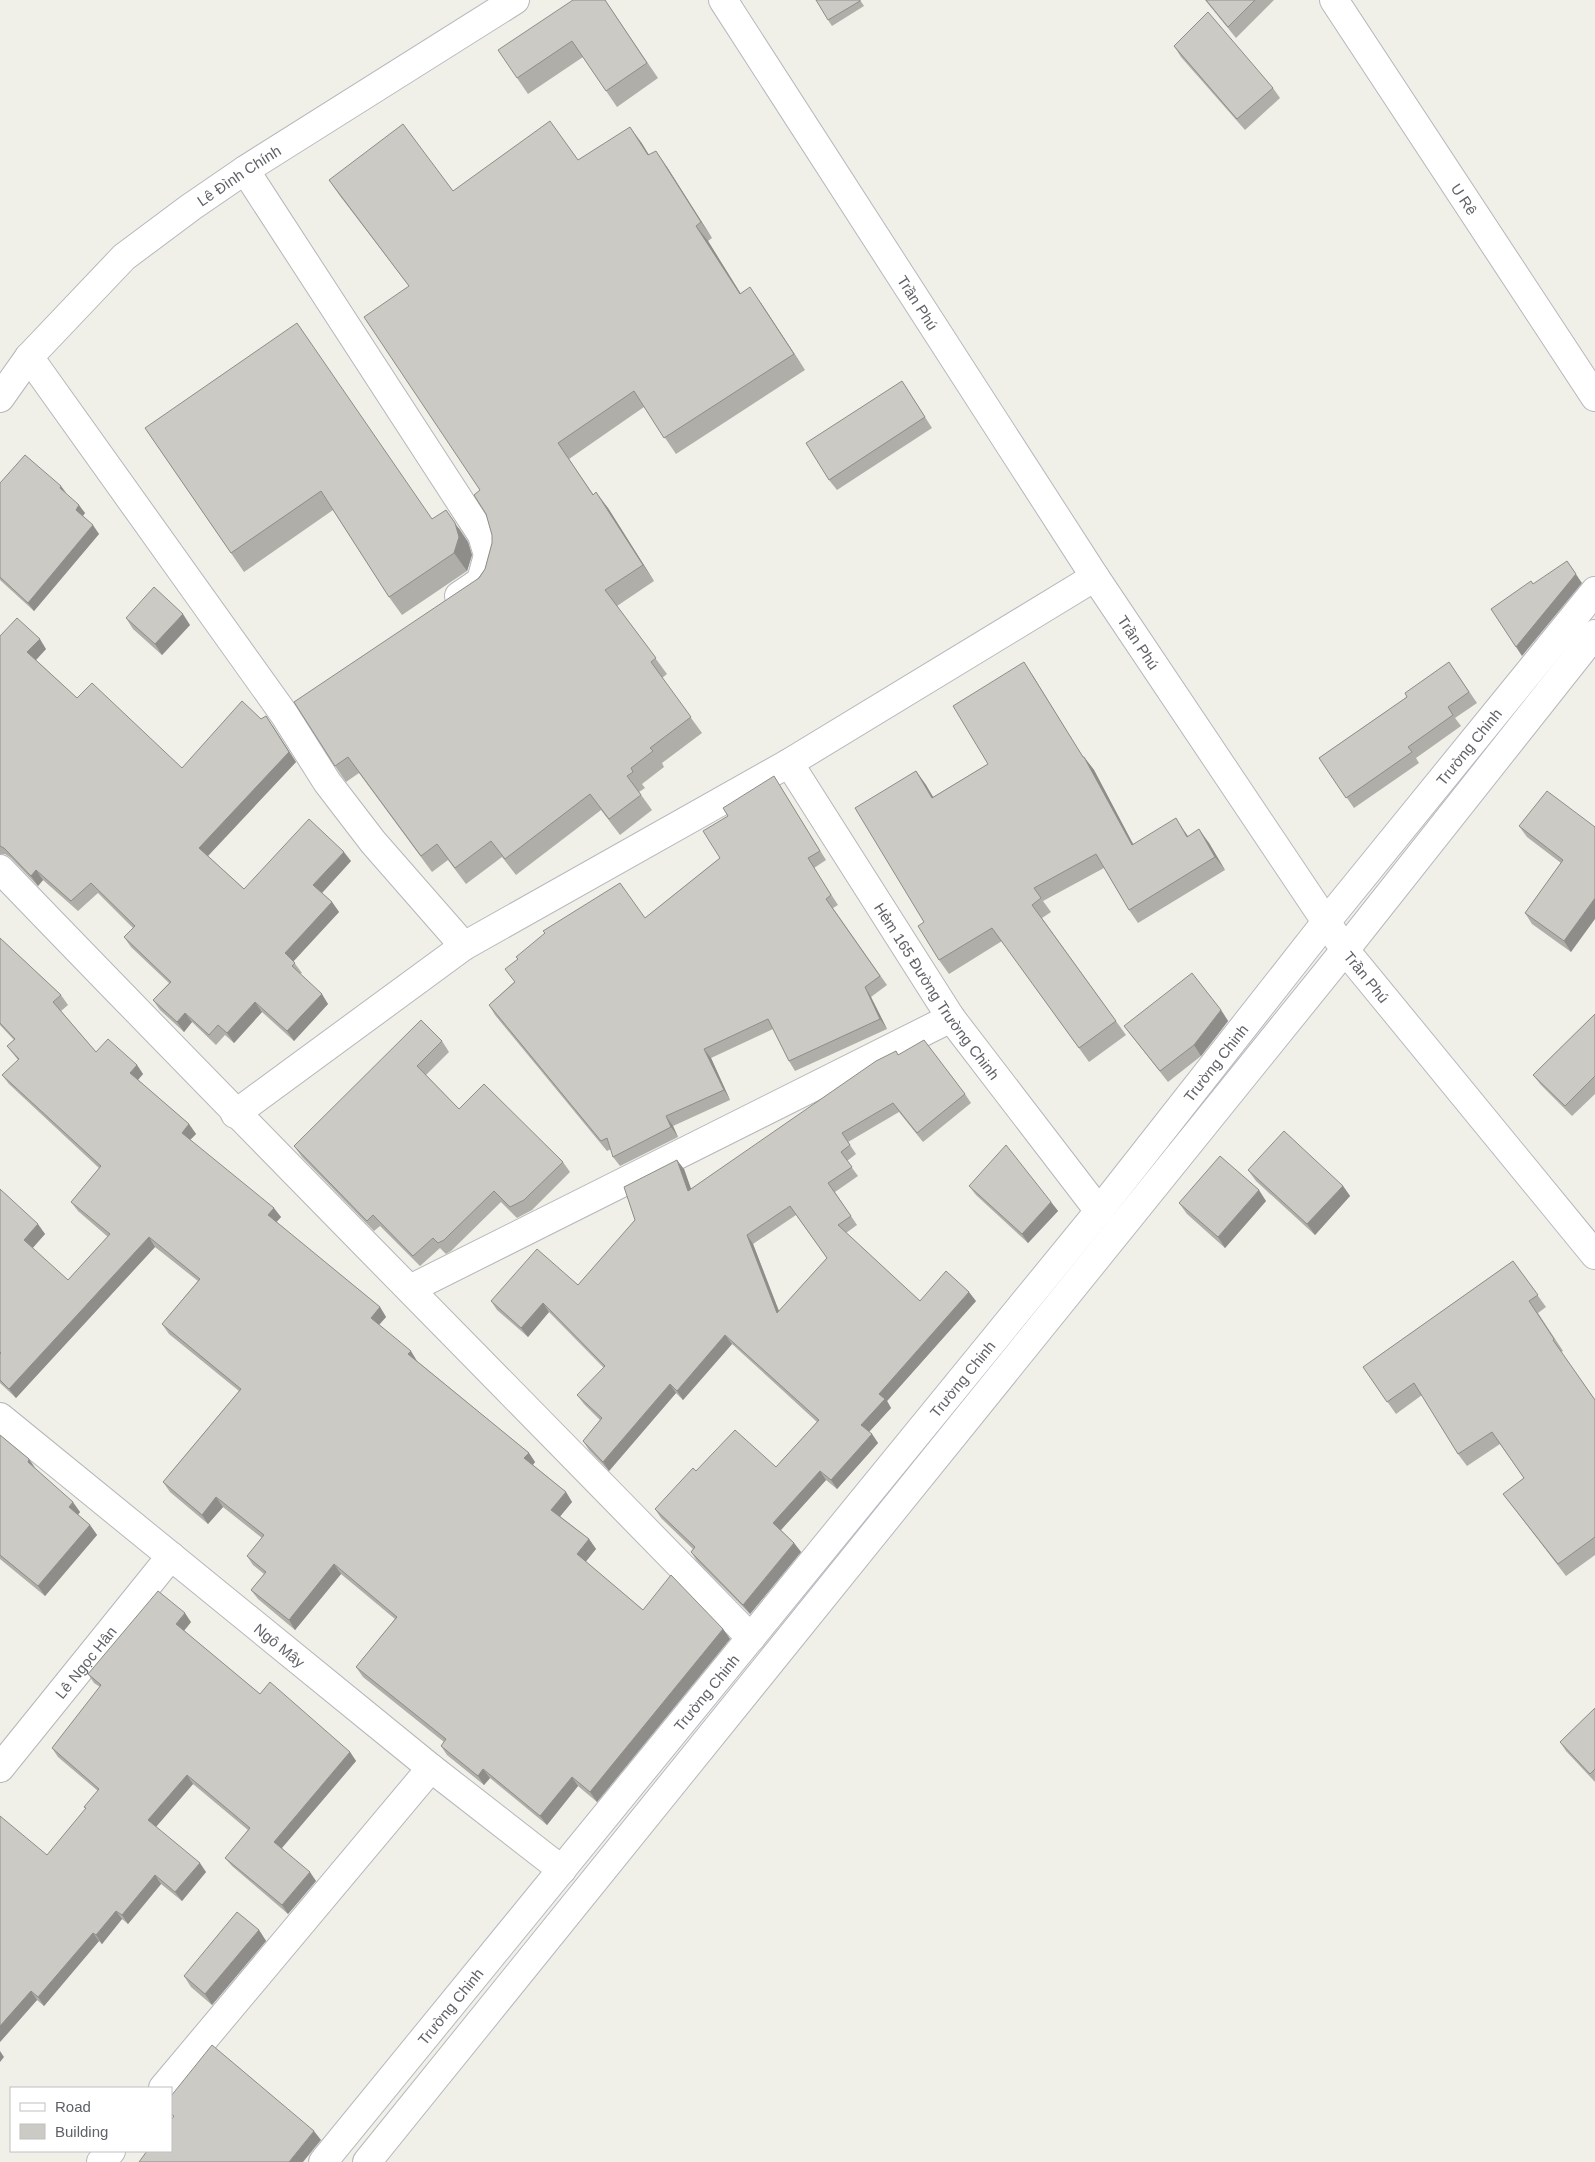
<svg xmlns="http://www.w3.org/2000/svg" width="1595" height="2162" font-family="Arial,sans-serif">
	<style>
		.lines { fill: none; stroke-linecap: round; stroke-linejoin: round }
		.street-casing { stroke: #b5b7bb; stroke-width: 30 }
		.secondary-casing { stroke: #b6b9be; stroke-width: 30 }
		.street { stroke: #fff; stroke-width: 28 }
		.secondary { stroke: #fff; stroke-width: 28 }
		.wall { fill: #afaea9; fill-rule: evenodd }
		.shaded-wall { fill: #8f8d89 }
		.building { fill: #cccac4; stroke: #8f8d89; fill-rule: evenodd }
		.labels { text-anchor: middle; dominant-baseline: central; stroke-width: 4.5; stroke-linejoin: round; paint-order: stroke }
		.street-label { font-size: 15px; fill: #5f6267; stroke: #fff }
	</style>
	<rect width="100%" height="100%" fill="#f0efe8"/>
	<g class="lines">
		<defs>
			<g id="street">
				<path id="s1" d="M 1334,0 L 1595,397"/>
				<polyline points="245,170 482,535 488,555 481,581 459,596"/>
				<polyline points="29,357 284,714 327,782 373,842 464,946"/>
				<path id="s2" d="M 0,398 L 29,357 L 124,257 L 191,207 L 245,170 L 515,0"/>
				<path id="s3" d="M 789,763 L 951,1018 L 1099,1211"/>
				<path d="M 0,869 C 248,1127 501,1381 751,1638"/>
				<polyline points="235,1114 464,946 789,763 1095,577"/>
				<polyline points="410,1289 951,1018"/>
				<path id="s4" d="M 0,1417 L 431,1768 L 562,1870"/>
				<path id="s5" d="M 0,1768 L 171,1556"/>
				<polyline points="163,2088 431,1768"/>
				<polyline points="101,2162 111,2151"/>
			</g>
			<g id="secondary">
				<path id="s6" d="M 723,0 L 1095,577 L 1345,950 L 1595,1255"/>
				<path id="s7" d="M 323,2162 L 1099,1211 L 1326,922 L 1595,591"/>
				<polyline points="367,2162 1345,950 1595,634"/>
			</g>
		</defs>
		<use href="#street" class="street-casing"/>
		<use href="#secondary" class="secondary-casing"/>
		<use href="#street" class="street"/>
		<use href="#secondary" class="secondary"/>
	</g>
	<g class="wall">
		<polygon points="605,0 658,78 617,107 583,57 528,94 517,78"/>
		<polygon points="860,0 864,6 832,26 828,20"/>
		<polygon points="1205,0 1274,0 1236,38"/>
		<polygon points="1174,46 1273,88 1280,98 1245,130 1181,57"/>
		<polygon points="641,142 649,155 667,167 712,238 708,241 740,293 761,303 805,370 676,454 644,407 569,459 593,494 608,508 654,581 617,606 667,674 662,678 702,733 662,763 664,767 642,784 645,788 639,792 652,810 620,835 601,810 516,875 502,857 466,884 448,860 432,872 359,773 346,782 335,766 485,569 492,543 492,535 480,490 409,286 340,196 329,180 453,191 578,160"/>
		<polygon points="909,392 932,428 837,490 829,480"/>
		<polygon points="145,428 459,528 468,542 472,555 467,571 402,615 389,597 333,510 244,572"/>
		<polygon points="0,483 67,495 85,513 83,516 99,534 34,611 0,580"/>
		<polygon points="126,618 190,625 162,655 133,629"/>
		<polygon points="0,636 46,649 36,660 77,698 182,768 261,719 273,726 296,762 208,856 244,889 351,861 322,893 332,902 339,912 293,961 302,973 300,974 328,1004 294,1041 262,1012 234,1043 225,1035 216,1045 192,1022 184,1032 160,1010 153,1000 169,983 131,947 124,937 133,928 98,893 78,911 43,880 38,886 11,858 5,854 0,854"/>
		<polygon points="1449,662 1477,703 1455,718 1461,726 1416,758 1419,763 1354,808 1319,758 1407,697"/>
		<polygon points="1033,676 1083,757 1084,757 1094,770 1133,844 1185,832 1188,836 1209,843 1225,870 1138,923 1129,910 1104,868 1043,901 1051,912 1042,918 1126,1035 1089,1062 1002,941 949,974 939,960 924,922 916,771 926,785 933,797 988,764"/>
		<polygon points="780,786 826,860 814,868 838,905 833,908 887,985 871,997 887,1029 795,1071 789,1061 773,1029 711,1058 730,1100 673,1126 678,1137 620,1166 613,1157 611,1149 607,1151 495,1015 489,1005 514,982 645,918 720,858"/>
		<polygon points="1519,826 1595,827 1571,952 1532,924 1525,913 1561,863 1527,837"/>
		<polygon points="0,938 61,995 68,1005 61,1011 96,1052 137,1065 143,1074 138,1080 189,1124 196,1134 190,1140 281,1217 276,1222 380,1307 386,1317 379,1325 417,1361 529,1453 535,1462 533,1465 566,1492 572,1502 560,1516 589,1539 596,1549 585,1561 643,1610 723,1629 730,1639 597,1802 578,1786 547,1825 490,1778 484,1785 447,1755 441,1746 444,1742 363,1677 356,1667 395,1619 341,1574 295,1630 258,1599 251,1590 264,1574 253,1565 247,1556 262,1538 223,1507 208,1524 170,1492 163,1482 239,1391 169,1334 162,1324 198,1281 155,1247 16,1398 0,1383 0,1189 45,1234 32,1248 68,1280 108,1237 78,1211 71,1202 99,1168 9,1084 2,1075 18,1060 7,1046 14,1040 0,1025"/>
		<polygon points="1221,1010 1228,1021 1201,1056 1168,1082 1124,1026"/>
		<polygon points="1595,1014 1595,1094 1572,1116 1541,1085 1533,1075"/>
		<polygon points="442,1041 449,1052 426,1075 459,1109 563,1162 570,1172 532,1210 517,1218 501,1202 451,1251 446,1254 440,1248 420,1266 380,1226 374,1231 302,1157 294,1146"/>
		<path d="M 896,1051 L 898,1055 L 965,1094 L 971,1103 L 923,1142 L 899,1112 L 848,1142 L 856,1154 L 847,1161 L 858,1176 L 835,1192 L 857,1225 L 846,1233 L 920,1301 L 976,1301 L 887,1401 L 891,1408 L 869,1432 L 872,1434 L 878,1443 L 837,1489 L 826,1480 L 781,1530 L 794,1543 L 801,1552 L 750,1614 L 697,1561 L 691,1552 L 693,1549 L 661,1518 L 655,1509 L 696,1471 L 776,1467 L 817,1422 L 732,1344 L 683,1400 L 676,1393 L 609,1471 L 589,1450 L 583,1441 L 600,1420 L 584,1404 L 577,1395 L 604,1368 L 549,1312 L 528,1337 L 497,1310 L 491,1301 L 578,1285 L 684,1169 L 691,1189 ZM 796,1215 L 827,1258 L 779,1311 L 753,1244 Z"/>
		<polygon points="1248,1170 1343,1186 1350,1196 1315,1235 1256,1181"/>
		<polygon points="969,1186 1051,1202 1058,1211 1028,1243 976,1195"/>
		<polygon points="1266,1201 1225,1248 1187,1214 1179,1203"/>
		<polygon points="1513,1261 1546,1307 1538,1313 1563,1351 1561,1352 1595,1400 1595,1555 1566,1576 1503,1494 1524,1478 1500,1444 1467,1466 1458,1454 1422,1395 1396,1414 1363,1367"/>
		<polygon points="0,1435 80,1512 78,1515 90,1525 97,1535 45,1596 0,1559"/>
		<polygon points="191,1622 184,1631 260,1694 350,1752 356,1761 282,1848 316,1881 288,1914 232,1866 225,1858 248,1830 193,1784 156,1827 206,1872 182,1901 161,1884 128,1924 122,1919 102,1944 99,1941 44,2006 37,2000 0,2042 47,1855 86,1809 84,1807 98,1791 58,1757 52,1748 100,1687 94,1683 88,1674"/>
		<polygon points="1595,1708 1595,1782 1566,1751 1560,1742"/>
		<polygon points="259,1930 266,1941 212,2005 191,1987 184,1976"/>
	</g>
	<g class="shaded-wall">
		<polygon points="630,127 641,142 659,171 648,155"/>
		<polygon points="656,151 667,167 712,238 701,222"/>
		<polygon points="696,226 708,241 751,310 740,294"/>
		<polygon points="750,287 761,303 805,370 794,354"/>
		<polygon points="61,486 67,494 60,488"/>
		<polygon points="596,492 608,508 654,581 643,565"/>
		<polygon points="79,505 85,513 81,518 76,510"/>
		<polygon points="446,510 468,542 472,555 467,571 454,553"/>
		<polygon points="93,525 99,534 34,611 28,603"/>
		<polygon points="1567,561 1582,583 1522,656 1516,647"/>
		<polygon points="183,614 190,625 162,655 155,644"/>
		<polygon points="40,639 46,649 34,662 27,652"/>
		<polygon points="1024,662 1033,676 1091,770 1084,757 1094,770 1141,859 1132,845 1083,757"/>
		<polygon points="266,716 296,762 206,858 199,848"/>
		<polygon points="916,771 926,785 942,812 932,798"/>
		<polygon points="1176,818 1185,832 1196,850 1187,837"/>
		<polygon points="1199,829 1209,843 1225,870 1215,857"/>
		<polygon points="344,852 351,861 320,895 313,885"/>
		<polygon points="36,870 43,880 38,886 31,876"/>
		<polygon points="1595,898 1595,919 1571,952 1564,941"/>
		<polygon points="332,902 339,912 292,963 285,953"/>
		<polygon points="865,987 871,997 887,1029 880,1019"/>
		<polygon points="322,994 328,1004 294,1041 287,1031"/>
		<polygon points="255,1002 262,1012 234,1043 227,1033"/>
		<polygon points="1221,1010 1228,1021 1201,1056 1194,1045"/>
		<polygon points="185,1013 192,1022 184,1032 177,1022"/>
		<polygon points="704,1049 711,1058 730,1100 724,1090"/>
		<polygon points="137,1065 143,1074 136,1082 130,1073"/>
		<polygon points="666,1116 673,1126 678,1137 671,1127"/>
		<polygon points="189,1124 196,1134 188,1142 182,1133"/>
		<polygon points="677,1160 684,1169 695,1200 688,1191"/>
		<polygon points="1343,1186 1350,1196 1315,1235 1307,1224"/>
		<polygon points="1259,1190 1266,1201 1225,1248 1218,1237"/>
		<polygon points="1051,1202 1058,1211 1028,1243 1022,1234"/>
		<polygon points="274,1208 281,1217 274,1225 268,1215"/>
		<polygon points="38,1224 45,1234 31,1250 24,1240"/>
		<polygon points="747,1235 753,1244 783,1322 777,1313"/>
		<polygon points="149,1237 155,1247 16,1398 9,1389"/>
		<polygon points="969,1292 976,1301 887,1401 891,1408 867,1434 861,1425 879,1394"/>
		<polygon points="543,1303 549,1312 528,1337 521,1328"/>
		<polygon points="380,1307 386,1317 377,1327 371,1318"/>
		<polygon points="725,1335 732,1344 683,1400 677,1391"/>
		<polygon points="411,1351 417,1361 415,1364 408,1354"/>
		<polygon points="670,1384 676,1393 609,1471 603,1462"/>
		<polygon points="872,1434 878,1443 837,1489 831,1480"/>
		<polygon points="529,1453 535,1462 531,1467 524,1458"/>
		<polygon points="29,1459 36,1469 28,1462"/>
		<polygon points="820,1471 826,1480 779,1532 773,1523"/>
		<polygon points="566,1492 572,1502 558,1519 551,1510"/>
		<polygon points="216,1497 223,1507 208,1524 202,1515"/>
		<polygon points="73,1502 80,1512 76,1517 69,1507"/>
		<polygon points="90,1525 97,1535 45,1596 38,1586"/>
		<polygon points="589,1539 596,1549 584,1564 577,1554"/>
		<polygon points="794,1543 801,1552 750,1614 743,1605"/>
		<polygon points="334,1564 341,1574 295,1630 289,1620"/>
		<polygon points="185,1613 191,1622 182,1633 176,1624"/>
		<polygon points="723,1629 730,1639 597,1802 590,1792"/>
		<polygon points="350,1752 356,1761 280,1850 274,1842"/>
		<polygon points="483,1769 490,1778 484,1785 478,1776"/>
		<polygon points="187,1775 193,1784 154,1829 148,1820"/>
		<polygon points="572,1777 578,1786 547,1825 540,1816"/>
		<polygon points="200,1863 206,1872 182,1901 175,1892"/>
		<polygon points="310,1872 316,1881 288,1914 282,1905"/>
		<polygon points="155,1875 161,1884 128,1924 122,1915"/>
		<polygon points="116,1911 122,1919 102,1944 96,1935"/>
		<polygon points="259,1930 266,1941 212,2005 205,1994"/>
		<polygon points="93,1933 99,1941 44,2006 38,1997"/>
		<polygon points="31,1991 37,2000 0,2042 0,2026"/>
		<polygon points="0,2051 4,2057 0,2062"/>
		<polygon points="314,2131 321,2140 303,2162 289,2162"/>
	</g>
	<g class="building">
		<polygon points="573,0 605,0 647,63 606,91 572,41 517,78 498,50"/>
		<polygon points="816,0 860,0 860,1 828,20"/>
		<polygon points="1206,0 1255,0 1228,27"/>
		<polygon points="1208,12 1273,88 1237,119 1174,46"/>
		<polygon points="550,121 578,160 630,127 648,155 656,151 701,222 696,226 740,294 750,287 794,354 664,438 634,391 558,443 593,495 596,492 643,565 605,590 656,658 651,662 691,717 650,748 653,751 631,768 633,772 627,776 641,795 609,819 590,794 505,859 491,841 455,868 437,844 421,856 348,757 335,766 294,702 479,578 485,569 492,543 492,535 486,514 474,495 480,490 364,317 409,286 329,180 403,124 453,191"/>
		<polygon points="297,323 432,519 446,510 455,523 459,537 454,553 389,597 321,491 231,553 145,428"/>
		<polygon points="902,381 925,417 829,480 806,443"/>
		<polygon points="25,455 61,486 60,488 79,505 76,510 93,525 28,603 0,577 0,483"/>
		<polygon points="1567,561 1576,574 1516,647 1491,609 1531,581 1533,584"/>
		<polygon points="154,587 183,614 155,644 126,618"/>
		<polygon points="17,618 40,639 27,652 77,698 92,683 182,768 242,701 261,719 266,716 289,752 199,848 244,889 309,819 344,852 313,885 332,902 285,953 295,963 292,966 322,994 287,1031 255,1002 227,1033 218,1025 209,1035 185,1013 177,1022 153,1000 171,982 124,937 135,926 91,883 71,901 36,870 31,876 4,848 0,846 0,636"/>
		<polygon points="1024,662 1083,757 1084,757 1132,845 1176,818 1187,837 1199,829 1215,857 1129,910 1096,854 1034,888 1041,898 1032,905 1116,1021 1079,1048 992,928 939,960 918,926 924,922 855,808 916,771 932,798 988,764 953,706"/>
		<polygon points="1449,662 1469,692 1448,707 1453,715 1408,747 1412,752 1346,798 1319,758 1407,697 1405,693"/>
		<polygon points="774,776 820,851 808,858 831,895 826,899 880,976 865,987 880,1019 789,1061 768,1019 704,1049 724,1090 666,1116 671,1127 613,1157 607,1138 601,1141 489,1005 515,982 505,969 518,959 516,957 545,933 543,931 620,883 645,918 720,858 703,831 728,816 723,808"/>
		<polygon points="1547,791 1595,827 1595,898 1564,941 1525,913 1563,860 1519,826"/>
		<polygon points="0,938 61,995 53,1002 96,1052 108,1039 137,1065 130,1073 189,1124 182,1133 274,1208 268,1215 380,1307 371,1318 411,1351 408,1354 529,1453 524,1458 566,1492 551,1510 589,1539 577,1554 643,1610 671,1575 723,1629 590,1792 572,1777 540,1816 483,1769 478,1776 441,1746 446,1739 356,1667 397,1617 334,1564 289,1620 251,1590 266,1572 247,1556 264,1535 216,1497 202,1515 163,1482 241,1389 162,1324 200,1279 149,1237 9,1389 0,1380 0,1354 1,1353 0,1352 0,1189 38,1224 24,1240 68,1280 110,1234 71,1202 101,1166 2,1075 19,1059 7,1046 15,1039 0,1023"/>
		<polygon points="1192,973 1221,1010 1194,1045 1160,1071 1124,1026"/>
		<polygon points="1595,1014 1595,1076 1565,1106 1533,1075"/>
		<polygon points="421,1020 442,1041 417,1066 459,1109 484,1084 563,1162 524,1200 510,1207 494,1191 444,1240 438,1243 433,1238 413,1256 373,1215 367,1221 294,1146"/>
		<path d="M 924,1040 L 965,1094 L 917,1133 L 893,1103 L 842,1133 L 850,1145 L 841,1152 L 852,1167 L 828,1183 L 851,1216 L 838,1225 L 920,1301 L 946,1271 L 969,1292 L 879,1394 L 885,1399 L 861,1425 L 872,1434 L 831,1480 L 820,1471 L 773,1523 L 794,1543 L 743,1605 L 691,1552 L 695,1547 L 655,1509 L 693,1468 L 696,1471 L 735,1430 L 776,1467 L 819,1420 L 725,1335 L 677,1391 L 670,1384 L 603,1462 L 583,1441 L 602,1418 L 577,1395 L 605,1366 L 543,1303 L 521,1328 L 491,1301 L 537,1249 L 578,1285 L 635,1220 L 624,1187 L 677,1160 L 688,1191 L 876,1061 L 896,1051 L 898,1055 ZM 790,1206 L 827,1258 L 777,1313 L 747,1235 Z"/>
		<polygon points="1284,1131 1343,1186 1307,1224 1248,1170"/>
		<polygon points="1006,1145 1051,1202 1022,1234 969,1186"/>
		<polygon points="1220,1156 1259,1190 1218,1237 1179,1203"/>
		<polygon points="1513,1261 1538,1295 1529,1301 1554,1339 1553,1340 1595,1400 1595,1537 1558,1564 1503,1494 1524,1478 1492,1432 1458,1454 1414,1383 1387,1402 1363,1367"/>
		<polygon points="0,1435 29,1459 28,1462 73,1502 69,1507 90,1525 38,1586 0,1555"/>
		<polygon points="158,1591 185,1613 176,1624 260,1694 270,1682 350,1752 274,1842 310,1872 282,1905 225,1858 250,1828 187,1775 148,1820 200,1863 175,1892 155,1875 122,1915 116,1911 96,1935 93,1933 38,1997 31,1991 0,2026 0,1816 47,1855 86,1808 84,1807 99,1789 52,1748 101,1685 88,1674"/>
		<polygon points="1595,1708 1595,1769 1590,1774 1560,1742"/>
		<polygon points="237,1912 259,1930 205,1994 184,1976"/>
		<polygon points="212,2045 314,2131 289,2162 139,2162 147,2151 171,2151 171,2120 174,2116 171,2114 171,2096"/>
	</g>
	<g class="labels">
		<g class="street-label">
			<text stroke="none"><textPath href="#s2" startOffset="329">Lê Đình Chính</textPath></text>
			<text stroke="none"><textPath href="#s1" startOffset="238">U Rê</textPath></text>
			<text stroke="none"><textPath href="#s6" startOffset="360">Trần Phú</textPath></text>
			<text stroke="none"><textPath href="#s6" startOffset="765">Trần Phú</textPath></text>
			<text stroke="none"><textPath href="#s7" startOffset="1821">Trường Chinh</textPath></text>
			<text stroke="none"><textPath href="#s6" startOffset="1170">Trần Phú</textPath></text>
			<text stroke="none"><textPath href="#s3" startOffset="272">Hẻm 165 Đường Trường Chinh</textPath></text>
			<text stroke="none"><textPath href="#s7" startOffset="1416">Trường Chinh</textPath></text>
			<text stroke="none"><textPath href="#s7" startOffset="1011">Trường Chinh</textPath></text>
			<text stroke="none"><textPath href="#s4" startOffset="361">Ngô Mây</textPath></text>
			<text stroke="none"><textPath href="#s5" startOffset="136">Lê Ngọc Hân</textPath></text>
			<text stroke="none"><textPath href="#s7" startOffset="606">Trường Chinh</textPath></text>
			<text stroke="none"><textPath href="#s7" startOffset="201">Trường Chinh</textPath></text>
		</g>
	</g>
	<rect x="10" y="2087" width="162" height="65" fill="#ffffff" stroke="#bfc0c2"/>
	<rect x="20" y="2103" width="25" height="8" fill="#ffffff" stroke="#bfc0c2"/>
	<text x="55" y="2112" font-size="15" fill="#5f6267">Road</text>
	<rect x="20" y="2124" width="25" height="15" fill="#cccac4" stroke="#bfc0c2"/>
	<text x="55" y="2137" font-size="15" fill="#5f6267">Building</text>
</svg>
